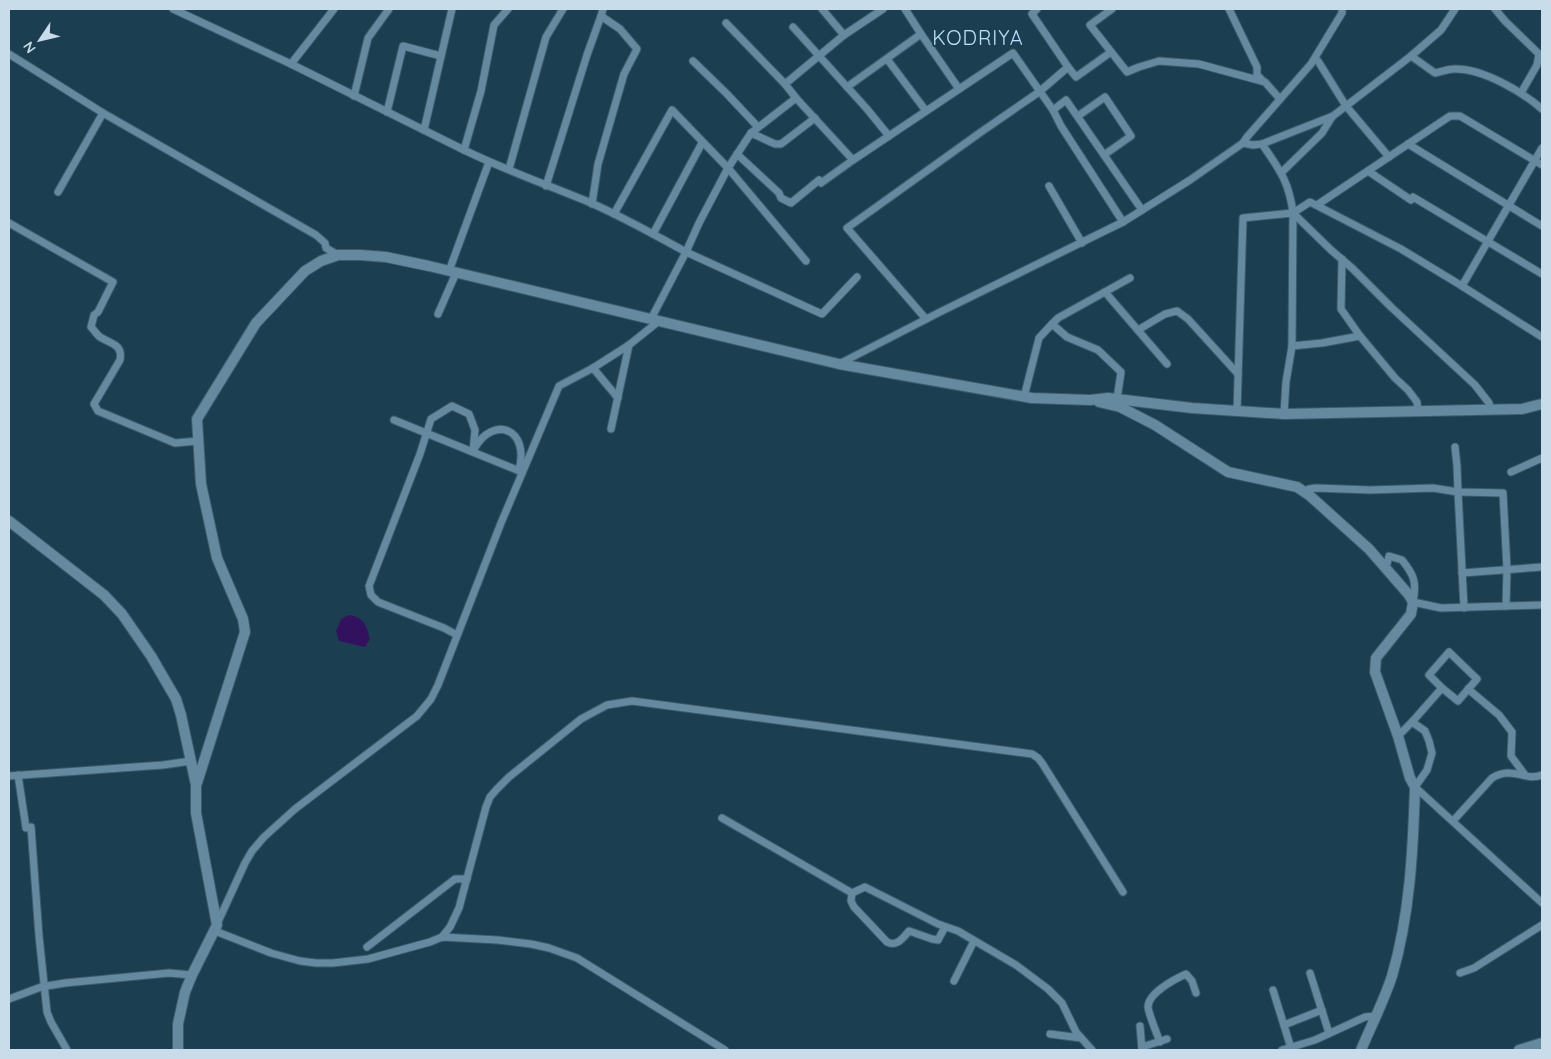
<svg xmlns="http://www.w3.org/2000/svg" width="1551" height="1059" font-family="Quicksand,sans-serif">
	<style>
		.water { fill: #32125e }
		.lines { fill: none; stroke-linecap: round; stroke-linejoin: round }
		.street-casing { stroke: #3c5b6c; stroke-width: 9 }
		.secondary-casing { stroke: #3c5b6c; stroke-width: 12 }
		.street { stroke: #65899f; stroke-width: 7 }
		.secondary { stroke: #65899f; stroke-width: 10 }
		.labels { text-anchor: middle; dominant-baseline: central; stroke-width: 4; stroke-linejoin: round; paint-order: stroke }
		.quarter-label { font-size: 20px; letter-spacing: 1px; fill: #bbe1fa; stroke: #1b3e51 }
	</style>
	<rect width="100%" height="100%" fill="#1b3e51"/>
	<path class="water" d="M 349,615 C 365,618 366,625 370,639 L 365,647 L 339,641 L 336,631 L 341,619 Z"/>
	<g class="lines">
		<defs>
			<g id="street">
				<polyline points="173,9 291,64 464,150"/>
				<path d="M 508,9 L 494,25 L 481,91 L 464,150 C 505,170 548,185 591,203 C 623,217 655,235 686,252 L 699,223 L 728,168 L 751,133 L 796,98 L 785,84 L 844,35 L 883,9"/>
				<polyline points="822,9 844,35"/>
				<polyline points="905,9 921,34"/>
				<polyline points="1037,9 1032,14 1068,67"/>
				<polyline points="1112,9 1090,25 1127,72 1139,67 1159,61 1199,64 1265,82 1280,99"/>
				<polyline points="1229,9 1257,67 1257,75 1262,80"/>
				<polyline points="1495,9 1505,21 1539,54 1537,65 1521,93"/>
				<polyline points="601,16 603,9"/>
				<polyline points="726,23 785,84"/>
				<polyline points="793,27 867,109 889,136"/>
				<polyline points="9,54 103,113 316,235 325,243 326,248 338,255"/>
				<path d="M 1411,56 L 1435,73 C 1441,72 1448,69 1454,69 C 1482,68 1521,91 1542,109"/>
				<polyline points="887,59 926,111"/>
				<polyline points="693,61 727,94 758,127"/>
				<polyline points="1318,61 1346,106 1389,157"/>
				<polyline points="291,64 334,9"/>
				<polyline points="847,87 921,34 959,89"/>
				<polyline points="354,96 368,38 389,9"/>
				<polyline points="796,98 853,160 1013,53 1053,110 1061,126 1123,222"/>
				<polyline points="1053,110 1066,100 1142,210"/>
				<polyline points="387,112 403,46 441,56"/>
				<polyline points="1078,116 1105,97 1131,136 1104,155"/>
				<polyline points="424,130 452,9"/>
				<polyline points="751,133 775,144 781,144 815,118"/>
				<polyline points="1243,143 1253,145 1262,144 1333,116 1411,56 1441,30 1455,9"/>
				<path d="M 1262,144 C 1279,169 1289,181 1293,213 L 1292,346 L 1286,382 L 1284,414"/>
				<polyline points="1408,144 1542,226"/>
				<polyline points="737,154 779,193 781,198 791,203 819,180"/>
				<polyline points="509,169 546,37 563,9"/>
				<polyline points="1368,171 1411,200"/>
				<polyline points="1282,172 1322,133 1332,117"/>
				<polyline points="821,183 853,160"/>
				<polyline points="546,186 587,55 601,16 620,29 637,49 624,74 598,164 592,204"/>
				<polyline points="1049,186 1082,243"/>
				<polyline points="58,192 103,113"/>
				<polyline points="1413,197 1542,274"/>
				<polyline points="1317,205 1450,116 1460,116 1542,165"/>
				<polyline points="1293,213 1331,250 1352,268 1391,307 1475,385 1489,403 1491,410"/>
				<polyline points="614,214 672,110 728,168 806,261"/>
				<path d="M 9,223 L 113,282 L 98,312 L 94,315 L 91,327 C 94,330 97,335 100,337 C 111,344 123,344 120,360 L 94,404 L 98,411 L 175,443 L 198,441"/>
				<polyline points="653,234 702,143"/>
				<polyline points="1342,259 1341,309 1360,336"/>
				<polyline points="449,271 489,162"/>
				<polyline points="1462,286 1542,148"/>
				<polyline points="1105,292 1167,364"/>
				<polyline points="438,314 456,273"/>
				<polyline points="651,319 686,252 822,314 857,277"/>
				<polyline points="926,319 847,228 981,132 1039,92 1068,67 1076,77 1111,52"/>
				<polyline points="1138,330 1165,314 1177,311 1188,319 1238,374"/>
				<polyline points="1292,346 1322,343 1360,336 1395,378 1408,390 1417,402 1418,411"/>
				<polyline points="839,364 940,312 1123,222 1190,180 1243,143 1247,137 1311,64 1342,13 1342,9"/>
				<polyline points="593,368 618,398"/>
				<polyline points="1024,397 1039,338 1052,324"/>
				<polyline points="1117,399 1121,372 1098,350 1067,337 1052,324 1058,318 1130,278"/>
				<polyline points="1237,411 1243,218 1293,213 1310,202 1401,249 1462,286 1542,337"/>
				<polyline points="394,420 522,472"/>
				<polyline points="611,429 629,345"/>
				<polyline points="1455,447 1457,466 1458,492 1464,608"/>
				<path d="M 474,449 C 494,414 530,429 519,470"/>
				<polyline points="1511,472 1542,458"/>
				<path d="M 1309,489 L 1316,488 L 1370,490 L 1433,488 L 1458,492 L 1503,493 L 1507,569 L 1506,606 L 1441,608 L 1413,602 C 1417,582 1414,575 1402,560 L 1389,556 L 1386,568"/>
				<polyline points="1462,573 1542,567"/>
				<polyline points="1506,606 1542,605"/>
				<polyline points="457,635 444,628 378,602 371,595 369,586 420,454 431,419 452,406 469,414 475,430 473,452"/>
				<polyline points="1468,689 1499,715 1512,732 1511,756 1525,775"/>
				<polyline points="1412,722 1425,731 1429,741 1432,753 1427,770 1415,787 1542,903"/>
				<polyline points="1398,736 1412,722 1442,688 1458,701 1477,679 1449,652 1429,675 1442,688"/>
				<polyline points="18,775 26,828"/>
				<polyline points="9,776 163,765 191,761"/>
				<polyline points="722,818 852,893 865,887 938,924 958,931 1016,965 1048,989 1062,1003 1076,1032 1092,1050"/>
				<path d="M 1453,821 L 1492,778 C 1513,765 1525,782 1542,775"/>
				<polyline points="31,827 39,936 47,1012 51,1022 67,1050"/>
				<path d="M 852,893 L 851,901 L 854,907 L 887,942 C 897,947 903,938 909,931 L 932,939 L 938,940 L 945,927"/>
				<polyline points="217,924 245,863 252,851 264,837 295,809 417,716 431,699 438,685 501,523 559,386 593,368 629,345 659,321"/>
				<polyline points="215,931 271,953 300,961 316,963 333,963 368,959 430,942 442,937 498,940 531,944 549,948 577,958 725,1050"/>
				<polyline points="442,937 450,927 459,908 486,807 490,797 497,789 509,777 581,719 607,705 632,701 1032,754 1038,758 1042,763 1123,892"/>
				<polyline points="367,947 455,879 467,879"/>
				<polyline points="1310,973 1329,1033"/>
				<polyline points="1460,973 1474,968 1542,925"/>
				<polyline points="954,981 974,941"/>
				<polyline points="1273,990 1291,1048"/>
				<polyline points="9,999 41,987 65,983 169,973 192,975"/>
				<polyline points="1284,1025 1322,1010"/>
				<polyline points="1140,1026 1142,1050"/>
				<polyline points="1050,1034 1081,1038"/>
				<path d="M 1160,1042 C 1157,1034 1149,1015 1148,1007 C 1148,993 1175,979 1186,974 L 1192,981 L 1196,993"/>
				<polyline points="1142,1047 1167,1039"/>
				<polyline points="1282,1050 1315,1040 1365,1017 1375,1016"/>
			</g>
			<g id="secondary">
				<path d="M 1099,402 L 1120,407 L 1155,425 L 1228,472 L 1297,487 L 1309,495 L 1369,549 L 1409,595 L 1413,602 L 1411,614 L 1376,658 L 1375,672 L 1398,736 L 1410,778 L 1415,787 C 1413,850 1410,915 1392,976 C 1384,1001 1371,1026 1361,1050"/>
				<polyline points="9,521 104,595 122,614 151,656 176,699 181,715 196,785"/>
				<polyline points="178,1050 178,1024 185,992 192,975 217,925 196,813 196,786 245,632 243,619 217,558 201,484 197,419 256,323 305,271 321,261 338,255 360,255 386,257 429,266 839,364 1032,398 1090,400 1108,398 1192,408 1284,414 1522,409 1542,404"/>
				<polyline points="1519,1050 1542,1043"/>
			</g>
		</defs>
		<use href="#street" class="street-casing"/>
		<use href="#secondary" class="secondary-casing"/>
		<use href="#street" class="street"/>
		<use href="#secondary" class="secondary"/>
	</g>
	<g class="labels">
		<g class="quarter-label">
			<text x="978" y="37">KODRIYA</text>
		</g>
	</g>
	<rect width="1551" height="1059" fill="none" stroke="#c9dce9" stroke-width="20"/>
	<g transform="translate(40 40) rotate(235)" stroke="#1b3e51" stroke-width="4" paint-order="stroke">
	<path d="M0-4L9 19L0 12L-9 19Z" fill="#c9dce9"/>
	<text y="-8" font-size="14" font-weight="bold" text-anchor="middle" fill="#c9dce9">N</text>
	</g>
</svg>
